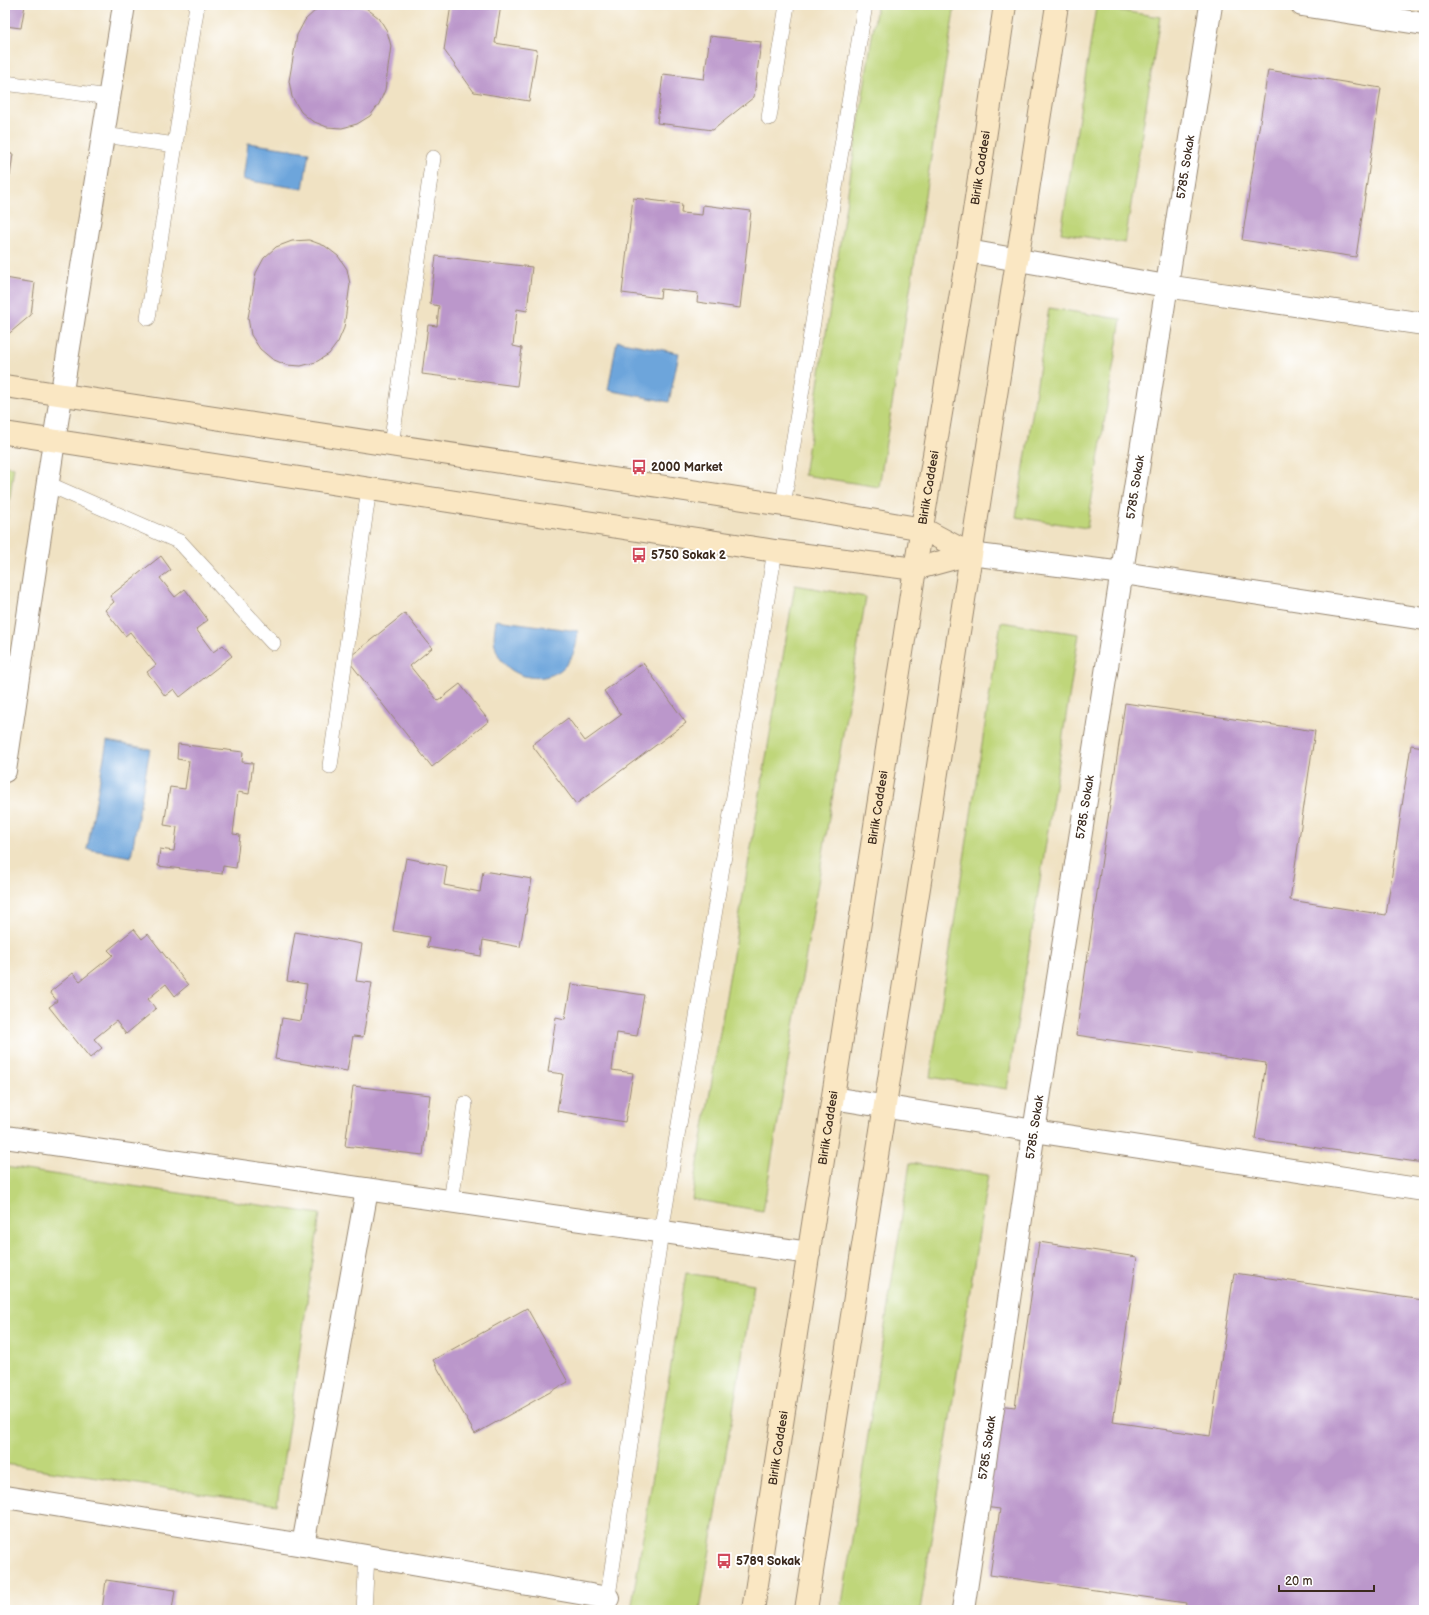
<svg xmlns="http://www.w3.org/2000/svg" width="1429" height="1615" font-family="'Balsamiq Sans',sans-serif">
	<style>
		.green { fill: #bfd67a; stroke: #7d804c }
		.water { fill: #6da5db; stroke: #54687c }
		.building { fill: #bb97cb }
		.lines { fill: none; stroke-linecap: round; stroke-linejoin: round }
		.lane-casing { stroke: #968670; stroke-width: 16 }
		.street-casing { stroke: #968670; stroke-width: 24 }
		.secondary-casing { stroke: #968670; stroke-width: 24 }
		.lane { stroke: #fff; stroke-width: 15 }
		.street { stroke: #fff; stroke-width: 22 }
		.secondary { stroke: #fae7c3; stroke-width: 22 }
		.labels { text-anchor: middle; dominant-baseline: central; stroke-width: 4; stroke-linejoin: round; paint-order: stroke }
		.street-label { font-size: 12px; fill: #3b2a1e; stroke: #fff }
		.poi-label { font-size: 12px; font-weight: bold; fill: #3b2a1e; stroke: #fff; text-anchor: start }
	</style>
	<rect width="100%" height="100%" fill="#fff"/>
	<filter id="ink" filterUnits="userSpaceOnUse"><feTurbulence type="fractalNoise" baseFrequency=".025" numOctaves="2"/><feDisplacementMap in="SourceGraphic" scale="8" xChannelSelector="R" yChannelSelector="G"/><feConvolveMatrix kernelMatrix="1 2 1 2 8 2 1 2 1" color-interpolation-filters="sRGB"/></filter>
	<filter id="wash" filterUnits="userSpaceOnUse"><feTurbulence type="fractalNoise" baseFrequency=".012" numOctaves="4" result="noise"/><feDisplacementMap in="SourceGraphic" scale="16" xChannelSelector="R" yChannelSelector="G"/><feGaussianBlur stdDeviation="0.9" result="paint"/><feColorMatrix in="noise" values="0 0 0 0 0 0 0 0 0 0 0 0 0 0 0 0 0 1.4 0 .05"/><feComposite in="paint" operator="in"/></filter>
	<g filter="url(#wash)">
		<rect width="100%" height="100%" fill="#f0e2c3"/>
		<g class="green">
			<polygon points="877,5 955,5 879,487 804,475"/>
			<polygon points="1096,7 1160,17 1125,243 1061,233"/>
			<polygon points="1049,308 1121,319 1087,528 1016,517"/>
			<polygon points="5,466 14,467 5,531"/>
			<polygon points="795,585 866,597 763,1211 692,1199"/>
			<polygon points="1001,622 1079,634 1007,1089 930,1077"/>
			<polygon points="910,1163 988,1175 920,1610 841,1610"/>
			<polygon points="5,1167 320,1214 277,1505 5,1464"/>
			<polygon points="686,1273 754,1284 700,1610 631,1610"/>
		</g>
		<g class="water">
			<polygon points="248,143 309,152 303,189 243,180"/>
			<polygon points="617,341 679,353 669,402 608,390"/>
			<path d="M 496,620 L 578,631 C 577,640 576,650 571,658 C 553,690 502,681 495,645 C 493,637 495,628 496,620 Z"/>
			<polygon points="107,741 150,749 131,857 87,849"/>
		</g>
		<g id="blocks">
			<g class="building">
				<polygon points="5,5 25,5 21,28 5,26"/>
				<polygon points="328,5 358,5 366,8 379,18 387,31 391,46 385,90 379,104 370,116 357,124 342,128 327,127 312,121 301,112 292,97 289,81 297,35 305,20 317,9"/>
				<polygon points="451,5 501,5 495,43 537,50 529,101 474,92 444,50"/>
				<polygon points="710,36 761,42 754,97 713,130 657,123 663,74 704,79"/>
				<polygon points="1268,70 1381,88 1356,257 1242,240"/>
				<polygon points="5,153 13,154 10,176 5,175"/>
				<polygon points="633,198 682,204 681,213 702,215 703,205 751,211 740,308 697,302 698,293 661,289 660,298 622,293"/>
				<polygon points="309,240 325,246 338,256 347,269 350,284 344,328 338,342 329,354 316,362 301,366 286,365 272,359 260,349 251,335 248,318 256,273 264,258 276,247 292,241"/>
				<polygon points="436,256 532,267 527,311 517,309 513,346 522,348 517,386 422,374 428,325 437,326 439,306 430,304"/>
				<polygon points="5,278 35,283 31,315 5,337"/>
				<polygon points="161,556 171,570 160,578 175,597 185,589 208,620 196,629 213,652 223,645 232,656 180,697 174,689 165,696 147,672 156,665 130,632 125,636 105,610 114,602 110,596"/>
				<polygon points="405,613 432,648 410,666 438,701 460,684 489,721 432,767 347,659"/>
				<polygon points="643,663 686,723 576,804 532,745 568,718 585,741 621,715 604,691"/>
				<polygon points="1125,703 1315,731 1290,900 1386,915 1411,745 1424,747 1424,1163 1255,1139 1266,1063 1076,1035"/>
				<polygon points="178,744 243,752 242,762 253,763 249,794 238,792 233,834 240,835 236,868 223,866 222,874 158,866 160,849 174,851 177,827 164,825 170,787 185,789 189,761 177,759"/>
				<polygon points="406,858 447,866 444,885 480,892 483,871 532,879 520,947 483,940 481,956 427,947 429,937 393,931"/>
				<polygon points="134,929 142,939 148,934 188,985 175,996 166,984 148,999 156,1009 126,1034 116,1021 94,1039 102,1048 90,1058 49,1007 57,1001 50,992 73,973 80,981 113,955 108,950"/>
				<polygon points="295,932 362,944 356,981 372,983 363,1037 353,1036 347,1071 275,1059 282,1018 301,1021 307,984 287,981"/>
				<polygon points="571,984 644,995 637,1036 617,1033 612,1070 633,1073 625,1122 557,1111 563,1074 548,1072 556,1017 565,1019"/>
				<polygon points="353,1086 430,1095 423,1155 345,1146"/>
				<polygon points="1039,1242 1137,1257 1113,1422 1210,1436 1234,1273 1423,1300 1424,1297 1424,1610 1185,1610 1186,1603 990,1575 1000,1509 984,1507 999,1405 1015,1407"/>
				<polygon points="527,1308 568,1382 475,1434 433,1360"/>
				<polygon points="106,1580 175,1590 172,1610 102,1610"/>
			</g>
		</g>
	</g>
	<g filter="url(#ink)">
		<use href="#blocks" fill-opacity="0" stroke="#968670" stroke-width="1"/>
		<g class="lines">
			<defs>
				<g id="lane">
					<polyline points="5,83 109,97"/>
					<polyline points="769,118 787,5"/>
					<polyline points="104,135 175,145 197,5"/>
					<polyline points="148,318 175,145"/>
					<polyline points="391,445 433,158"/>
					<polyline points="48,484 180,542 273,643"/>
					<polyline points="783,505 865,5"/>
					<polyline points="330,766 369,488"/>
					<polyline points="451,1202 465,1104"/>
					<polyline points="364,1610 367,1556"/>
					<polyline points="606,1610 661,1232 775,551"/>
				</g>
				<g id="street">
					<polyline points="1302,5 1424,24"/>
					<polyline points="968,251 1166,286 1424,324"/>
					<polyline points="970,554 1123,573 1424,619"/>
					<polyline points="5,771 54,441 124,5"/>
					<polyline points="833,1098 1034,1131 1424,1190"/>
					<polyline points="5,1137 809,1253"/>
					<polyline points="5,1497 303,1545 608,1598"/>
					<polyline points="303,1545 367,1190"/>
					<path id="s1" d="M 963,1610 L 1034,1131 L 1211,5"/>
				</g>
				<g id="secondary">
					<polyline points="5,386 783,505 923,529 970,554"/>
					<polyline points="5,433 775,551 915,569 970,554"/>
					<path id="s2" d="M 753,1610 L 915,569 L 968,251 L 1005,5"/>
					<polyline points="806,1610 1057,5"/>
				</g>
			</defs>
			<use href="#lane" class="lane-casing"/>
			<use href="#street" class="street-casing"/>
			<use href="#secondary" class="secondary-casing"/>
			<use href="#lane" class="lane"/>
			<use href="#street" class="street"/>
			<use href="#secondary" class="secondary"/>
		</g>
	</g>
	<defs>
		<symbol id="bus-bare" viewBox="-9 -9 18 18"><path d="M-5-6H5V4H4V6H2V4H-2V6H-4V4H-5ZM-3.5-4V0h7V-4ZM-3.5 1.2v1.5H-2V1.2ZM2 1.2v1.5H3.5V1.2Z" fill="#d1495b" stroke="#fff" stroke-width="2.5" paint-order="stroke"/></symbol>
	</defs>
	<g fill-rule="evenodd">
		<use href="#bus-bare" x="628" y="456" width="22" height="22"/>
		<use href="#bus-bare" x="628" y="544" width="22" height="22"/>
		<use href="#bus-bare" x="713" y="1550" width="22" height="22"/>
	</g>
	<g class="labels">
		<g class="street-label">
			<text stroke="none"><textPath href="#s1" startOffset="1460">5785. Sokak</textPath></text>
			<text stroke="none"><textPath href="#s2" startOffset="1460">Birlik Caddesi</textPath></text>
			<text stroke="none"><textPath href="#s2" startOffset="1136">Birlik Caddesi</textPath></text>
			<text stroke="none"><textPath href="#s1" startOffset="1136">5785. Sokak</textPath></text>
			<text stroke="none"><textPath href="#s2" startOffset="812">Birlik Caddesi</textPath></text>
			<text stroke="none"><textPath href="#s1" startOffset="812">5785. Sokak</textPath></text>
			<text stroke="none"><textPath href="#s2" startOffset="488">Birlik Caddesi</textPath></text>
			<text stroke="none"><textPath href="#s1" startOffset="488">5785. Sokak</textPath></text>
			<text stroke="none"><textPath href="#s2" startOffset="164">Birlik Caddesi</textPath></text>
			<text stroke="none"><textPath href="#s1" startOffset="164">5785. Sokak</textPath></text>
		</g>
		<g class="poi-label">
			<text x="651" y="467">2000 Market</text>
			<text x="651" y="555">5750 Sokak 2</text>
			<text x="736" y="1561">5789 Sokak</text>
		</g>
	</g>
	<rect width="1429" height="1615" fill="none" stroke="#fff" stroke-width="20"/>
	<path d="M1279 1585v6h95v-6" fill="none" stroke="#3b2a1e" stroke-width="2"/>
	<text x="1285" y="1585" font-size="12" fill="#3b2a1e" stroke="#ffffff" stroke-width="3" paint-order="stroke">20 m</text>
</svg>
